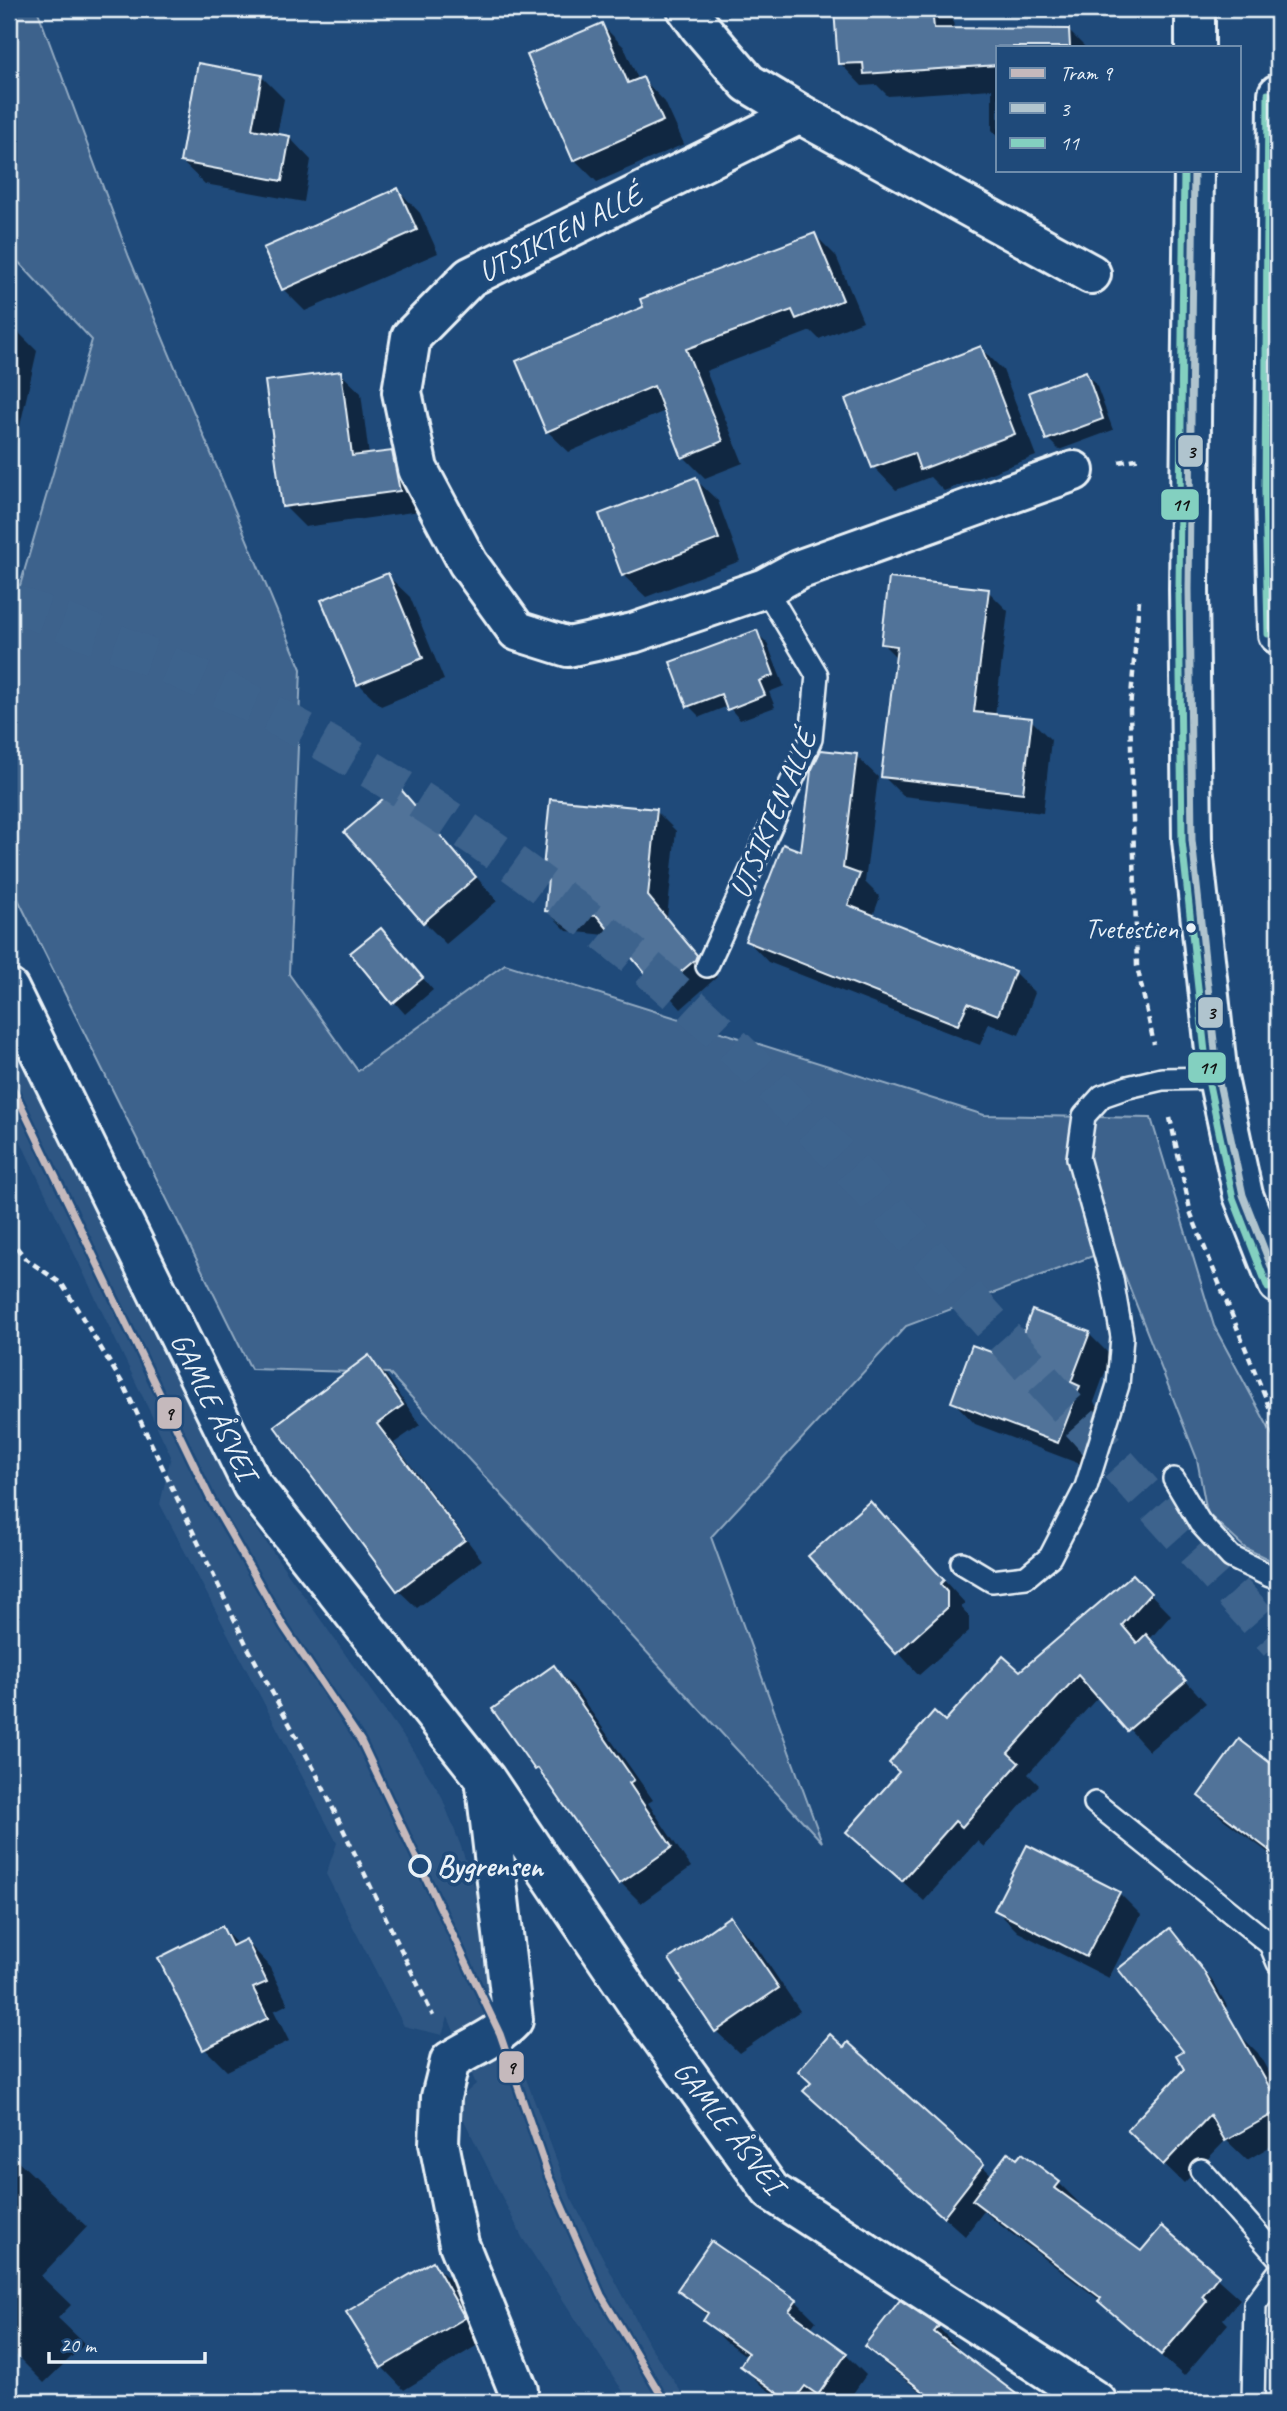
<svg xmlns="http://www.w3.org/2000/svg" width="1287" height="2411" font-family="Caveat,sans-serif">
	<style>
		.built { fill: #2e5683 }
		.green { fill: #3c628c; stroke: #92aac2; stroke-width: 2 }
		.shadow { fill: #0007 }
		.building { fill: #517399; stroke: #e8f1f8; stroke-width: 2 }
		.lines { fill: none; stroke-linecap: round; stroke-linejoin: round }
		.highway-tunnel { stroke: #3d638d; stroke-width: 38; stroke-dasharray: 38 19; stroke-linecap: butt }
		.lane-casing { stroke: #e8f1f8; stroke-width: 26 }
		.street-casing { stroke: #e8f1f8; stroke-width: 44 }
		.secondary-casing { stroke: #e8f1f8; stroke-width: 44 }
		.path { stroke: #e8f1f8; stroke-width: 4.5; stroke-dasharray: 7 5; stroke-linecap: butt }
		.lane { stroke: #1f4a7a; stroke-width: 21 }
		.street { stroke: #1f4a7a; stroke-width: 38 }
		.secondary { stroke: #1f4a7a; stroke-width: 38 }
		.bus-1-casing { stroke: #1f4a7a; stroke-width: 12 }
		.bus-2-casing { stroke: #1f4a7a; stroke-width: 12 }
		.bus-1 { stroke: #b0c4ce; stroke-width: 7 }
		.bus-2 { stroke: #83d0c0; stroke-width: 7 }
		.tram-1-casing { stroke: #1f4a7a; stroke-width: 12 }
		.tram-1 { stroke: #c5b9bc; stroke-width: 7 }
		.bus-dot { fill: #e8f1f8; stroke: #1f4a7a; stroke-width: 2.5 }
		.stop-dot { fill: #1f4a7a; stroke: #e8f1f8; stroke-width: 3.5 }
		.labels { text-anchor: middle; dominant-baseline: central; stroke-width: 7; stroke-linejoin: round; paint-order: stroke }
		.bus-label { font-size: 28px; fill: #e8f1f8; stroke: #1f4a7a; text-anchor: end }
		.street-label { font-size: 30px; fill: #e8f1f8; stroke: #1f4a7a }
		.stop-label { font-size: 30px; font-weight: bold; fill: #e8f1f8; stroke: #1f4a7a; text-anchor: start }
		.line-badge { stroke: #1f4a7a; stroke-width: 2.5 }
		.pale-badge-label { font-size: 19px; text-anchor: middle; font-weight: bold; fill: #111 }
	</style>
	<rect width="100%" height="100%" fill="#1f4a7a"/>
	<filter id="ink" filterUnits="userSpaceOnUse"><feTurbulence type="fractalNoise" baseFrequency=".0143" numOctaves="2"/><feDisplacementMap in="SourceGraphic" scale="14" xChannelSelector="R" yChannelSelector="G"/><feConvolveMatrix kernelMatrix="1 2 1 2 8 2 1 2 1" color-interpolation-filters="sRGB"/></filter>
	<g filter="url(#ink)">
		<polygon class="built" points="9,1025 241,1507 410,1746 441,1795 460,1844 486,1920 489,1981 571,2198 650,2346 688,2402 630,2402 523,2239 455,2102 476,2084 448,2017 442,2035 404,2026 326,1874 337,1843 160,1504 171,1456 9,1117"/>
		<polygon class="green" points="9,9 37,9 129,257 301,669 289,974 358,1071 505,964 984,1115 1151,1118 1214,1326 1278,1445 1278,1558 1270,1560 1245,1548 1207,1513 1197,1459 1114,1248 906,1326 711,1537 822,1842 389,1373 251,1369 9,881 9,602 14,606 92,340 9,252"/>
		<g class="shadow">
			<polygon points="836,9 943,9 953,19 954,29 1069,31 1085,47 998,47 998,136 992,130 992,89 888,96 877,85 862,86 840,63"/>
			<polygon points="602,25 624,47 639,81 643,79 665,102 684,144 597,182 575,160"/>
			<polygon points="262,77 284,99 277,135 289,137 311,160 304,202 205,184 182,162"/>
			<polygon points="398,190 420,213 438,253 305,311 283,289"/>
			<polygon points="815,235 836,256 863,321 819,339 811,331 706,371 743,463 705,478 684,457 665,411 569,452 547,431"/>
			<polygon points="9,327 15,329 37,351 10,470"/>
			<polygon points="981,348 1003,370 1036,456 944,491 930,477 896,490 874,467 848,400"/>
			<polygon points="340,373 361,393 369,456 391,453 412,474 420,511 305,527 284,506"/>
			<polygon points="1085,373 1096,384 1113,430 1059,450 1048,439"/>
			<polygon points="695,479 718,501 740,561 646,597 623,575"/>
			<polygon points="387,575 410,597 444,680 381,706 359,684"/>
			<polygon points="988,591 1008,611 995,716 1031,720 1051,740 1043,813 903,796 883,776 897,658 882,643"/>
			<polygon points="756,632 767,643 784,686 769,692 775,707 740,720 728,706 700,717 689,706"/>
			<polygon points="856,756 878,777 865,882 880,897 873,916 1014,972 1035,993 1019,1035 989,1023 980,1045 768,962 747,940 802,854"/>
			<polygon points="398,789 420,811 497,901 446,944 424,922"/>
			<polygon points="656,811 676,831 667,918 717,977 681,1009 616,936 567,931 547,911 549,883 544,877"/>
			<polygon points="391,941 433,990 405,1014 352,954"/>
			<polygon points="1089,1334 1111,1356 1094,1402 1101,1410 1080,1464 975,1424 953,1401 1014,1363"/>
			<polygon points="368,1358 387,1376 420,1425 394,1443 482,1560 417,1608 398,1590"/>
			<polygon points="887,1519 965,1603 961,1607 969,1616 969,1631 919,1675 811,1557"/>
			<polygon points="1133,1576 1171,1615 1149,1640 1206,1703 1149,1751 1099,1696 1028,1774 1039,1785 984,1847 977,1841 924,1901 848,1832 945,1723 1020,1673"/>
			<polygon points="554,1667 574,1687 653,1800 648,1803 691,1867 641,1903 621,1883 551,1783 537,1769"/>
			<polygon points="1240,1742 1278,1771 1278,1860 1222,1818 1200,1796"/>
			<polygon points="1119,1893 1141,1915 1109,1978 1018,1932 996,1910"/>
			<polygon points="730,1918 752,1940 800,2011 739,2053 716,2031"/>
			<polygon points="222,1928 238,1945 246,1941 268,1964 288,2004 274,2011 289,2041 227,2071 205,2049"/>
			<polygon points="1170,1930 1214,1983 1227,2006 1191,2055"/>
			<polygon points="1238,2033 1258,2053 1278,2089 1278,2142 1247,2160 1226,2140 1184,2183 1129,2130"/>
			<polygon points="848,2045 992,2175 1017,2161 1022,2155 1059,2183 1081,2205 1079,2208 1141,2253 1162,2229 1240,2299 1223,2319 1228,2324 1184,2376 1123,2323 1101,2301 996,2222 984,2211 965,2236 826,2111 844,2050"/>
			<polygon points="9,2152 87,2227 41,2276 71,2305 58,2318 85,2344 44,2383 9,2348"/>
			<polygon points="432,2263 455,2285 486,2340 404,2390 382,2367 349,2312"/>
			<polygon points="679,2290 796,2301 816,2321 810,2329 846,2355 866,2375 847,2402 785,2402 762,2386 742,2366 748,2357 725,2341 705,2320 708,2316"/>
			<polygon points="938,2327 958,2348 956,2350 1021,2402 921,2402 926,2396 887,2366 867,2346"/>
		</g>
		<g class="building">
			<polygon points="834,9 932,9 934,28 1069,29 1070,47 998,47 998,65 864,74 863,63 838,64"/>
			<polygon points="602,23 628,83 643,77 663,121 573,161 527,55"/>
			<polygon points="198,63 262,75 252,129 290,136 282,181 180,162"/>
			<polygon points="398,188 417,230 282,290 263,248"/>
			<polygon points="815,233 843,300 796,319 792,310 686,349 723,441 682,458 654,386 546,432 516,361 643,307 640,299"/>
			<polygon points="981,346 1015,434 920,470 914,453 872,468 845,399"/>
			<polygon points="341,371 352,456 392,451 400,491 282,507 265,381"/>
			<polygon points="1086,371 1103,419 1046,440 1029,392"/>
			<polygon points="696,477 719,539 622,576 599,514"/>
			<polygon points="388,573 423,658 357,685 321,600"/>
			<polygon points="889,578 989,589 974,712 1032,718 1023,793 881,777 897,646 881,644"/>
			<polygon points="757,630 774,675 759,681 765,695 727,710 721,694 687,707 670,662"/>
			<polygon points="821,750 857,754 843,868 860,874 848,905 1015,971 998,1015 968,1003 958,1025 745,941 783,844 801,851 811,771"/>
			<polygon points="398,786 476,877 423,923 344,832"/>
			<polygon points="550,799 657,809 648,896 697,955 695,960 659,990 597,916 545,911 548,878 542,878"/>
			<polygon points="381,928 423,978 392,1004 350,953"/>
			<polygon points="1032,1310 1090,1332 1071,1382 1080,1386 1058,1443 951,1402 972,1345 1013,1360"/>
			<polygon points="369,1355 403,1405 377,1424 465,1540 397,1591 274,1426"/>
			<polygon points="870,1501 885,1518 887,1517 944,1580 940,1584 947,1592 947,1608 896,1654 808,1556"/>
			<polygon points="1133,1574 1151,1593 1122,1625 1137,1643 1146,1634 1186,1681 1127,1731 1078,1675 1008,1753 1019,1763 962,1827 955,1821 902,1881 846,1832 899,1772 889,1763 934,1711 945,1721 1003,1656 1020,1671"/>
			<polygon points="554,1665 634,1780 629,1783 672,1847 619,1884 538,1768 535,1770 492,1709"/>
			<polygon points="1239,1739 1278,1769 1278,1857 1198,1796"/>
			<polygon points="1027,1845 1120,1892 1086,1957 994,1910"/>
			<polygon points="730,1916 779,1988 715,2032 681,1982 683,1981 669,1959"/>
			<polygon points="222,1926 232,1946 246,1939 267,1982 253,1988 268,2018 203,2050 158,1958"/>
			<polygon points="1170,1928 1203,1970 1278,2102 1278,2111 1225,2141 1210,2115 1163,2165 1127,2130 1184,2069 1176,2055 1183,2051 1118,1969"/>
			<polygon points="830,2034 844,2047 848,2042 984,2164 943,2217 803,2091 811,2083 798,2071"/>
			<polygon points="1008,2152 1017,2159 1022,2153 1060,2182 1055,2188 1141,2251 1162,2226 1219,2275 1202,2296 1207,2301 1161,2355 1098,2301 1101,2298 972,2200"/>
			<polygon points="711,2241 797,2300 789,2311 847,2353 818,2395 805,2386 793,2402 790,2402 740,2366 748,2353 703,2321 708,2313 677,2290"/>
			<polygon points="433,2261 465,2318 381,2368 346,2312"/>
			<polygon points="900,2300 939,2326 934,2332 1027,2402 937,2402 864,2346"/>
		</g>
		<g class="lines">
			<path class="highway-tunnel" d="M 9,602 C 119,642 228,687 329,745 C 441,809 545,883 644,965 C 744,1049 832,1148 920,1245 C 1040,1377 1159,1510 1278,1643"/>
			<defs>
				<g id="lane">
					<polyline points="707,966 811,739 817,675 765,588"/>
					<polyline points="1174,1479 1200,1523 1231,1557 1270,1576 1278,1574"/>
					<polyline points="962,1563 992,1581 1026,1577 1050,1557 1086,1487 1118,1385 1122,1337 1112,1279 1078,1158 1084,1116 1102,1096 1128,1087 1162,1079 1218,1078"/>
					<polyline points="1095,1803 1270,1944 1278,1963"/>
					<polyline points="1201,2170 1278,2257"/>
					<polyline points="1253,2402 1255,2304 1278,2273"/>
				</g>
				<g id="street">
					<polyline points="687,9 700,27 748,83 800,114 1091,274"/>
					<polyline points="800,114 470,277 411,337 402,392 418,469 468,563 517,631 568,647 633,633 765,588 798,570 1074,471"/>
					<polyline points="9,989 252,1485 486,1780 642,2011 771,2191 1097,2402"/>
					<path d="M 486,1786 L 513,2020 C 495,2039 473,2046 450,2061 L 441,2097 L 439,2143 L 459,2244 L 518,2390"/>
				</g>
				<g id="secondary">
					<polyline points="1195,47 1195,9"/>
					<polyline points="1278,94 1275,491 1278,634"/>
					<polyline points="1194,170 1189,589 1192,840 1218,1078 1243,1195 1278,1284"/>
				</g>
			</defs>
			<use href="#lane" class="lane-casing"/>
			<use href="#street" class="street-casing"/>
			<use href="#secondary" class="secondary-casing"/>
			<g class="path">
				<polyline points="1119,462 1141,458"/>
				<polyline points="1139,600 1130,710 1137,966 1154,1044"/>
				<polyline points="1170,1118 1191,1214 1270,1409 1278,1422"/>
				<polyline points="9,1238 26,1259 62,1284 124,1386 247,1646 315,1771 433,2016"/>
			</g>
			<use href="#lane" class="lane"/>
			<use href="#street" class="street"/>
			<use href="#secondary" class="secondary"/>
			<defs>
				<g id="bus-1">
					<polyline points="1278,94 1275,491 1278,634"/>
					<polyline points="1194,170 1189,589 1192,840 1218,1078 1243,1195 1278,1284"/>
				</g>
				<g id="bus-2">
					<polyline points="1268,94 1265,491 1268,634"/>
					<polyline points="1184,170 1179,589 1182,841 1208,1080 1233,1198 1268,1288"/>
				</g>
			</defs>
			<use href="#bus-1" class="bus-1-casing"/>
			<use href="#bus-2" class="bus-2-casing"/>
			<use href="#bus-1" class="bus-1"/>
			<use href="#bus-2" class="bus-2"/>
			<defs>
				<polyline id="tram-1" points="9,1080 211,1500 284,1627 361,1741 500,2034 548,2175 601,2295 665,2402"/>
			</defs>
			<use href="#tram-1" class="tram-1-casing"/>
			<use href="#tram-1" class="tram-1"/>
		</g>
	</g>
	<circle class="bus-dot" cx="1191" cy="928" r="6"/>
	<circle class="stop-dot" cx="420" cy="1866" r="10"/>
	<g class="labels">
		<g class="bus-label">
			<text x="1178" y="928">Tvetestien</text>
		</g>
		<g class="street-label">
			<text transform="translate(560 233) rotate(-27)">UTSIKTEN ALLÉ</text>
			<text transform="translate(773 814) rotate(-67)">UTSIKTEN ALLÉ</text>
			<text transform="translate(214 1406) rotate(64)">GAMLE ÅSVEI</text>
			<text transform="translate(729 2127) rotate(52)">GAMLE ÅSVEI</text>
		</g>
		<g class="stop-label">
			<text x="437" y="1866">Bygrensen</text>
		</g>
	</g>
	<g class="line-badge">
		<rect x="1177" y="434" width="27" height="34" rx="7" fill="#b0c4ce"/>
		<rect x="1160" y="488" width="40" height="33" rx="7" fill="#83d0c0"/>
		<rect x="1197" y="996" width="27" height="33" rx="7" fill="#b0c4ce"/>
		<rect x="1187" y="1051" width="40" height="33" rx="7" fill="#83d0c0"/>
		<rect x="156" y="1396" width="27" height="34" rx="7" fill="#c5b9bc"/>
		<rect x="498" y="2050" width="27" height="34" rx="7" fill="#c5b9bc"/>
	</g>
	<g class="pale-badge-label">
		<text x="1191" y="458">3</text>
		<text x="1180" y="511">11</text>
		<text x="1211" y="1019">3</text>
		<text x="1207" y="1074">11</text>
		<text x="169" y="1420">9</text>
		<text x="511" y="2074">9</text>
	</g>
	<rect width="1287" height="2411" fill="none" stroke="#1f4a7a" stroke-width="35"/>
	<rect x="18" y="18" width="1252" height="2376" fill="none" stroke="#e8f1f8" stroke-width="2.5" filter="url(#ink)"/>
	<rect x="996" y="46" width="245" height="126" fill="#1f4a7a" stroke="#6f8dac" stroke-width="2"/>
	<rect x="1010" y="68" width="35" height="10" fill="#c5b9bc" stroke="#6f8dac" stroke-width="2"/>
	<text x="1060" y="80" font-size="21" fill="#e8f1f8">Tram 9</text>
	<rect x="1010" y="103" width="35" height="10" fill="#b0c4ce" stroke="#6f8dac" stroke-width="2"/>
	<text x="1060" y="116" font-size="21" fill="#e8f1f8">3</text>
	<rect x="1010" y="138" width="35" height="10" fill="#83d0c0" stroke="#6f8dac" stroke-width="2"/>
	<text x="1060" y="150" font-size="21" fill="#e8f1f8">11</text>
	<path d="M49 2352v10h156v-10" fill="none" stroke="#e8f1f8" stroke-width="3.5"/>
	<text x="60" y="2352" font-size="21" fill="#e8f1f8" stroke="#1f4a7a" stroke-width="5" paint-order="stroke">20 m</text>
</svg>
